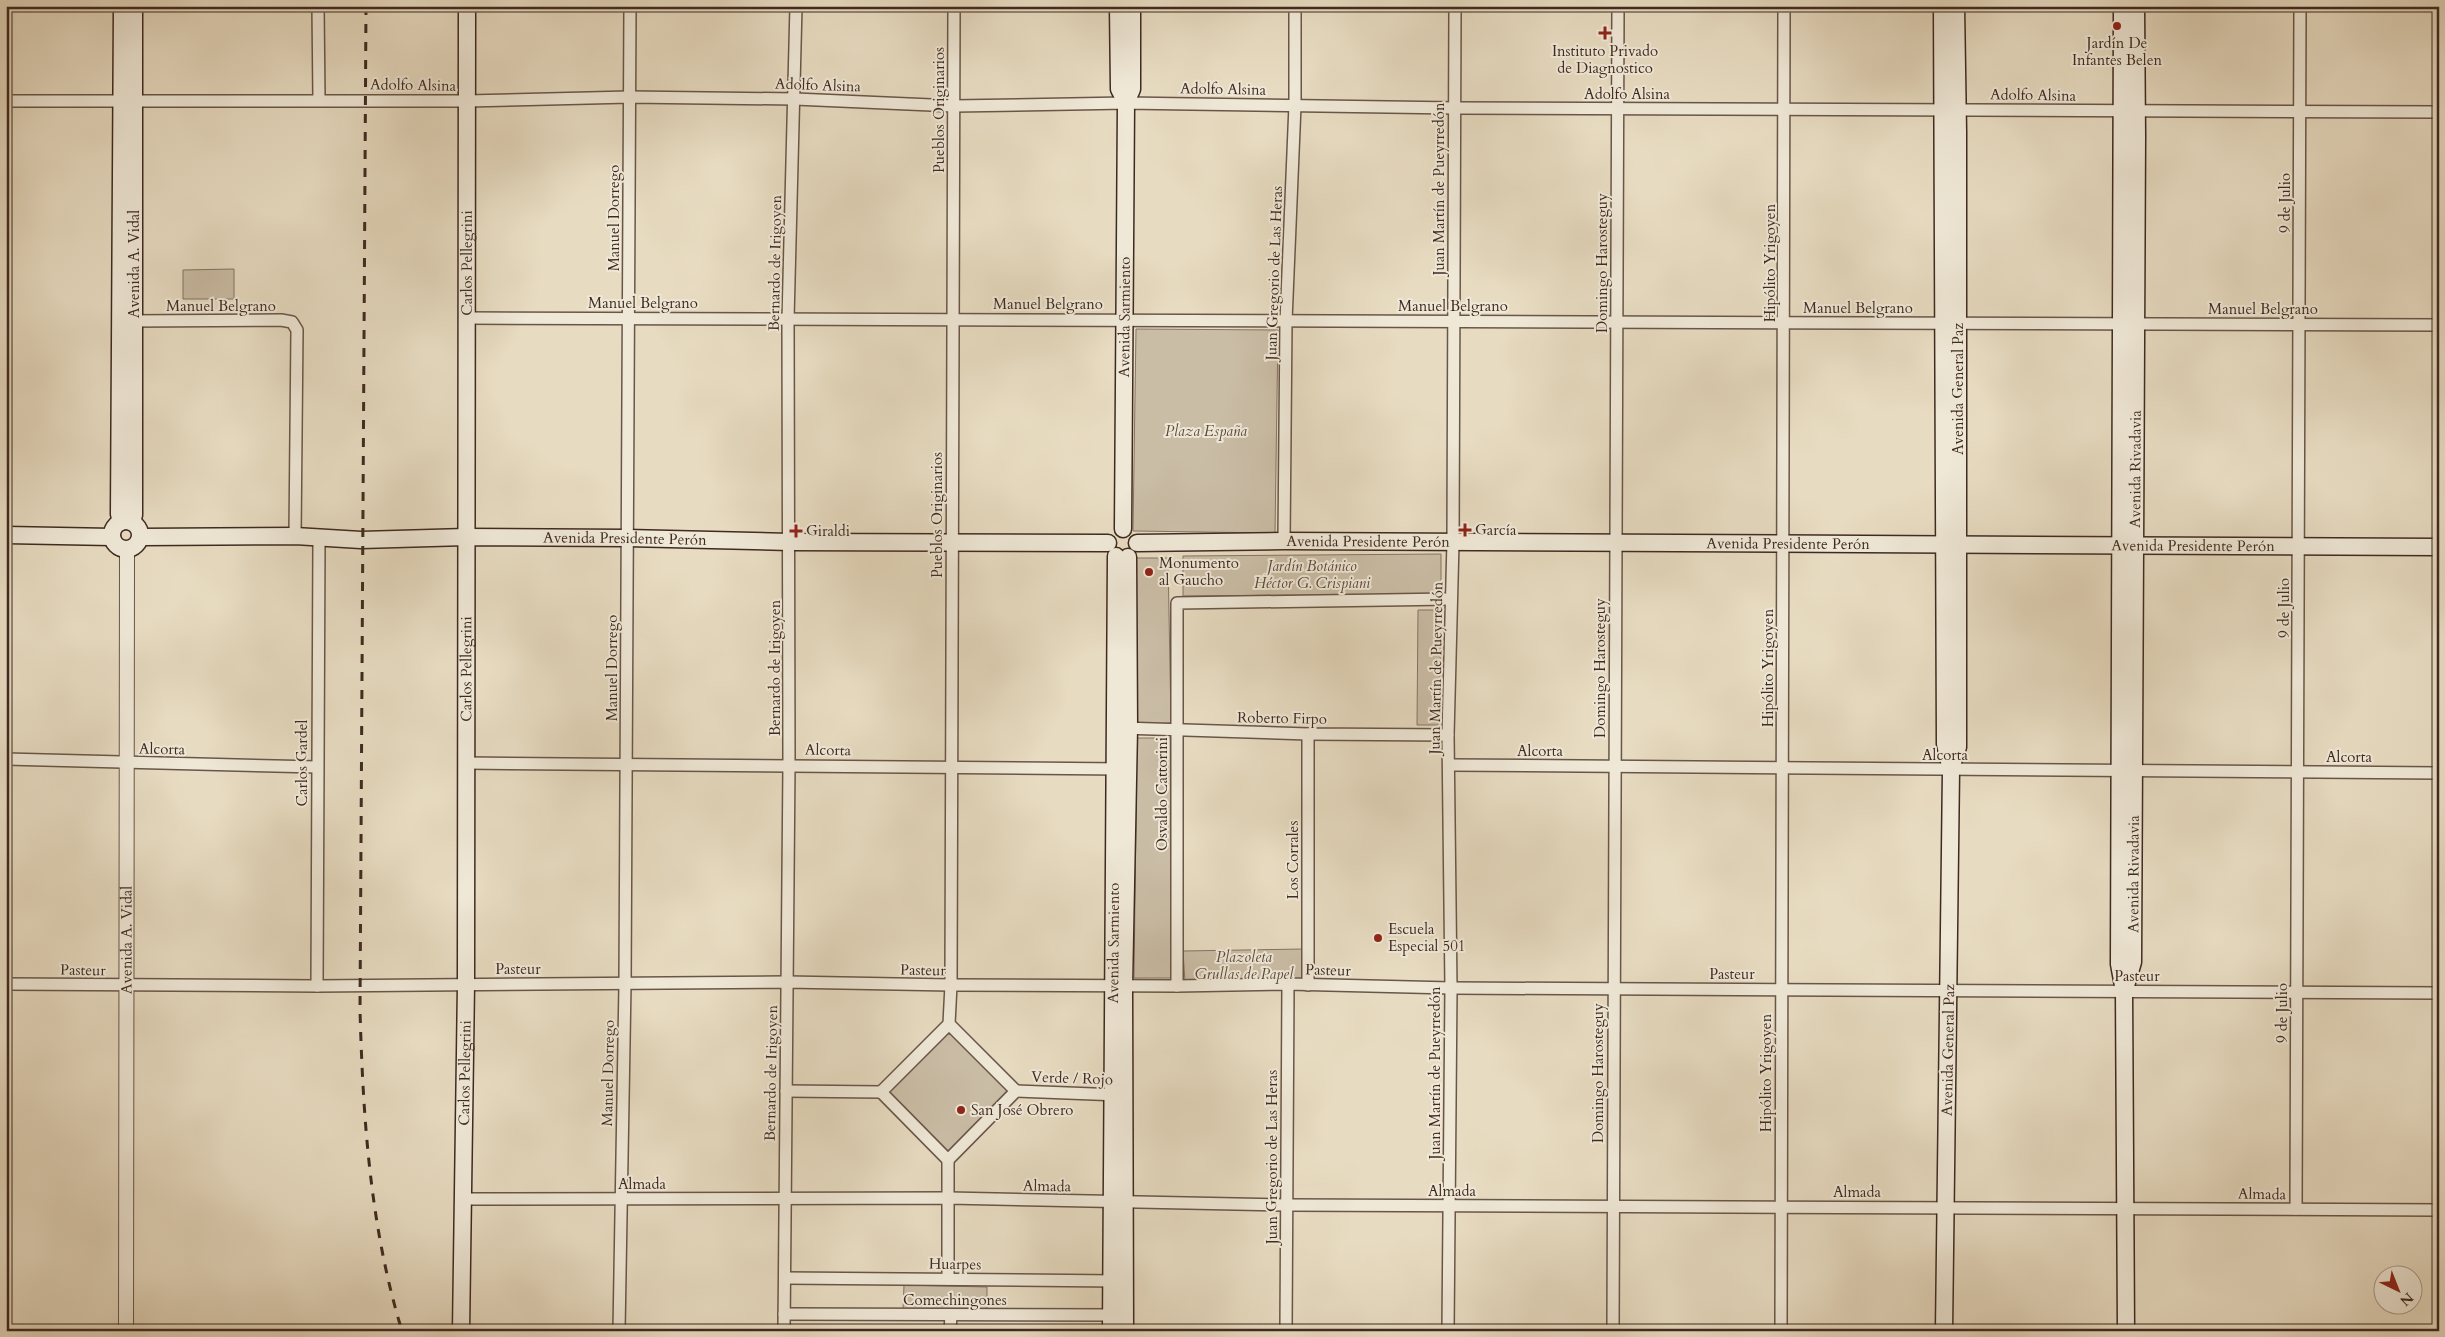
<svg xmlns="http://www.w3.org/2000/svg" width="2445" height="1337" font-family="Cardo,serif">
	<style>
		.green { fill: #cabda6; stroke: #847464 }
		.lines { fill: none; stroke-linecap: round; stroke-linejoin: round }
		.minor-casing { stroke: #695649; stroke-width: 14 }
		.tertiary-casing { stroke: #695649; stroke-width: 16 }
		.secondary-casing { stroke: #3f2a21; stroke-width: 19 }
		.minor { stroke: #efe8d7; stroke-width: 11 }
		.tertiary { stroke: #efe8d7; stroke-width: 14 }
		.secondary { stroke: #efe8d7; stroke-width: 16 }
		.rail { stroke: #3f2a21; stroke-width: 3; stroke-dasharray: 9 9; stroke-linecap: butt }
		.poi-dot { fill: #8f2418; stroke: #efe8d7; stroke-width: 2 }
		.labels { text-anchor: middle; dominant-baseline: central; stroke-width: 4; stroke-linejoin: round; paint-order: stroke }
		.poi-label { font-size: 15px; fill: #3f2a21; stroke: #efe8d7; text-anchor: start }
		.street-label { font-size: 15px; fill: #3f2a21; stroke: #efe8d7 }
		.park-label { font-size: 15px; font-style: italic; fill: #5b473c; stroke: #efe8d7 }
	</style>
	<rect width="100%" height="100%" fill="#e7dbc1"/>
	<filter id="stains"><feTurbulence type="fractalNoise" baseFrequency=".004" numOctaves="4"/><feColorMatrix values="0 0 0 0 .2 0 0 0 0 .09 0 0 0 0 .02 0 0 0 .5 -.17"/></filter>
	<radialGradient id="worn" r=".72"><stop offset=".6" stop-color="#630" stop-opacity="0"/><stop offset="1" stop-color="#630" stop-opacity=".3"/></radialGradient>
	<g class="green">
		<polygon points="234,269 234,299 183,299 183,270"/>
		<polygon points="1136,329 1278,330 1275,533 1133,531"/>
		<polygon points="1441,554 1441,594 1183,596 1183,556"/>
		<polygon points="1131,558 1168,558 1171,723 1134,724"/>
		<polygon points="1418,610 1441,610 1439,725 1417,725"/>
		<polygon points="1137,738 1172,738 1171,978 1134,978"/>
		<polygon points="1304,949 1303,980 1185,982 1183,951"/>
		<polygon points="951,1034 1006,1088 1007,1094 949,1151 946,1151 890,1094 890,1091 944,1035"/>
		<polygon points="904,1285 987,1287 987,1311 903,1310"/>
	</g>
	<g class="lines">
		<defs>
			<g id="minor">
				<polyline points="318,6 319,100"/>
				<polyline points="6,101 467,101 629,97 795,99 954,106 1126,103 1455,108 2439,112"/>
				<polyline points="468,318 2439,325"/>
				<polyline points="129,321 281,320 292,322 297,330 295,536"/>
				<polyline points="1284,541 1286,321 1295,105 1295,6"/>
				<polyline points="1122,728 1308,734 1448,735"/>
				<polyline points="6,759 317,767"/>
				<polyline points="466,763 1122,769"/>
				<polyline points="1450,765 2439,773"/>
				<polyline points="6,984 317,986 787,982 951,985 1177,986 1288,984 1451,988 2439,993"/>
				<polyline points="1308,985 1308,734"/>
				<polyline points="317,986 319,539"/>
				<polyline points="1177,986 1177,603 1451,599"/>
				<polyline points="949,1024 1016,1091 948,1160 881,1092 949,1024 951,985 954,6"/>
				<polyline points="786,1091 881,1092"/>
				<polyline points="1016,1091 1119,1095"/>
				<polyline points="948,1160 948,1279"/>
				<polyline points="464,1199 949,1198 1288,1205 2439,1210"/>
				<polyline points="2296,1209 2300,6"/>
				<polyline points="785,1278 1118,1281"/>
				<polyline points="784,1314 1117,1315"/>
				<polyline points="619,1331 625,984 630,6"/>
				<polyline points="784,1331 789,764 788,319 796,6"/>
				<polyline points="950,1331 951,1315"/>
				<polyline points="1286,1331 1288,984"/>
				<polyline points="1448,1331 1451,988 1448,735 1453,542 1455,6"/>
				<polyline points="1613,1331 1618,6"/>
				<polyline points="1781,1331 1784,6"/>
			</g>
			<g id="tertiary">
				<path id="s1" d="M 126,1331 L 127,550"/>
			</g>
			<g id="secondary">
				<polyline points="1118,6 1119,89 1126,103"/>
				<polyline points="1942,6 1945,744 1951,770 1944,1331"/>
				<polyline points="2122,6 2119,964 2124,991 2126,1331"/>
				<circle cx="126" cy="535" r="14"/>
				<polyline points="121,522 119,514 122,6"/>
				<polyline points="131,522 134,515 134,6"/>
				<path id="s2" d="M 1123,529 L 1126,103 L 1132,89 L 1132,6"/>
				<polyline points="6,535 112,537"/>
				<path id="s3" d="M 141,537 L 295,536 L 361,540 L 466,537 L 627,538 L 790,542 L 1108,543"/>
				<path id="s4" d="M 1137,543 L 1284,541 L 2439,547"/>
				<polyline points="1951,768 1958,747 1958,132 1956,6"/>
				<path id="s5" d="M 2125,989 L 2133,962 L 2137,136 L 2136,6"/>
				<path id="s6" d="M 461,1331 L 466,984 L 467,6"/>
				<path id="s7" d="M 1111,1331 L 1116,556"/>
				<polyline points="1125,1331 1124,986 1129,728 1128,557"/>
			</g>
		</defs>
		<use href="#minor" class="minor-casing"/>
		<use href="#tertiary" class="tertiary-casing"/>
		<use href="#secondary" class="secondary-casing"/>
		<use href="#minor" class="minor"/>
		<use href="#tertiary" class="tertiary"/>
		<use href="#secondary" class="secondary"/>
		<path class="rail" d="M 366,6 L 360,1010 C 363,1118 370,1227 402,1331"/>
	</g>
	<g class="poi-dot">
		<circle cx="2117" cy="26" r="5"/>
		<path d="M1602.5 25.5h5v5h5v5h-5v5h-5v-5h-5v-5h5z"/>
		<path d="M1462.5 522.5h5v5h5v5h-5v5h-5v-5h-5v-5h5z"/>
		<path d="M793.5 523.5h5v5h5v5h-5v5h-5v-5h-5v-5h5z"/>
		<circle cx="1149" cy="572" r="5"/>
		<circle cx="1378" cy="938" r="5"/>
		<circle cx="961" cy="1110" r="5"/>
	</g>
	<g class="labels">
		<g class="poi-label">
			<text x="2117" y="43" text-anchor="middle">Jardín De<tspan x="2117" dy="17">Infantes Belen</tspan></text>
			<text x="1605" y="51" text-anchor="middle">Instituto Privado<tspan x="1605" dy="17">de Diagnostico</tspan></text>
			<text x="1475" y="530">García</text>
			<text x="806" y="531">Giraldi</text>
			<text x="1159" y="563">Monumento<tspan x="1159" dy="17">al Gaucho</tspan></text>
			<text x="1388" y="929">Escuela<tspan x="1388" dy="17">Especial 501</tspan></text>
			<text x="971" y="1110">San José Obrero</text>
		</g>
		<g class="street-label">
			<text transform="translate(413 85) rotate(1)">Adolfo Alsina</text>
			<text transform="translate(818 85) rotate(2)">Adolfo Alsina</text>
			<text transform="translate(1223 89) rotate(1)">Adolfo Alsina</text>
			<text x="1627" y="94">Adolfo Alsina</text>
			<text transform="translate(2033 95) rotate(1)">Adolfo Alsina</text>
			<text transform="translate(939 110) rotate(-90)">Pueblos Originarios</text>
			<text transform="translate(1439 189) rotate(-90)">Juan Martín de Pueyrredón</text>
			<text transform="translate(2285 203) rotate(-90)">9 de Julio</text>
			<text transform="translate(614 218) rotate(-90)">Manuel Dorrego</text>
			<text transform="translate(775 263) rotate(-89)">Bernardo de Irigoyen</text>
			<text transform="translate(1602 263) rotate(-90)">Domingo Harosteguy</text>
			<text transform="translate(1770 263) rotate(-90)">Hipólito Yrigoyen</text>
			<text transform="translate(134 264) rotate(-90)">Avenida A. Vidal</text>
			<text stroke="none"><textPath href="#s6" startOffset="1068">Carlos Pellegrini</textPath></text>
			<text transform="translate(1274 273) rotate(-88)">Juan Gregorio de Las Heras</text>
			<text x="643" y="303">Manuel Belgrano</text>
			<text x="1048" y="304">Manuel Belgrano</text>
			<text x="221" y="306">Manuel Belgrano</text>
			<text x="1453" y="306">Manuel Belgrano</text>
			<text x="1858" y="308">Manuel Belgrano</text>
			<text x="2263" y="309">Manuel Belgrano</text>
			<text stroke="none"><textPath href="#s2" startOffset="212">Avenida Sarmiento</textPath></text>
			<text transform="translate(1958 389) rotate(-90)">Avenida General Paz</text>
			<text stroke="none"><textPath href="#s5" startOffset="521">Avenida Rivadavia</textPath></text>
			<text transform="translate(937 515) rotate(-90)">Pueblos Originarios</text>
			<text stroke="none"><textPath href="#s3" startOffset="484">Avenida Presidente Perón</textPath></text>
			<text stroke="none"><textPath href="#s4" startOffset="231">Avenida Presidente Perón</textPath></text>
			<text stroke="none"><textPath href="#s4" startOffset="651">Avenida Presidente Perón</textPath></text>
			<text stroke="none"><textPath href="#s4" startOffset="1056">Avenida Presidente Perón</textPath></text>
			<text transform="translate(2284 608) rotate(-90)">9 de Julio</text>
			<text transform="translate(612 668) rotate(-90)">Manuel Dorrego</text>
			<text transform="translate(775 668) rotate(-90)">Bernardo de Irigoyen</text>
			<text transform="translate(1436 668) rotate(-89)">Juan Martín de Pueyrredón</text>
			<text transform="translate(1600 668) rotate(-90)">Domingo Harosteguy</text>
			<text transform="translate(1768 668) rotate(-90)">Hipólito Yrigoyen</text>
			<text stroke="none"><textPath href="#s6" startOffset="662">Carlos Pellegrini</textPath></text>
			<text transform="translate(1282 718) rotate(1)">Roberto Firpo</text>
			<text transform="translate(162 749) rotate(1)">Alcorta</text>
			<text transform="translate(828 750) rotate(1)">Alcorta</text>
			<text x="1540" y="751">Alcorta</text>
			<text x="1945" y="755">Alcorta</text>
			<text x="2349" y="757">Alcorta</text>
			<text transform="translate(302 763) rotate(-90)">Carlos Gardel</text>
			<text transform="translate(1162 794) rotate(-90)">Osvaldo Cattorini</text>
			<text transform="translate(1293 860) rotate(-90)">Los Corrales</text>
			<text stroke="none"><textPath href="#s5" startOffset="116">Avenida Rivadavia</textPath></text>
			<text stroke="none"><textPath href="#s1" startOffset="391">Avenida A. Vidal</textPath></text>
			<text stroke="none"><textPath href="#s7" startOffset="388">Avenida Sarmiento</textPath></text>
			<text x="518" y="969">Pasteur</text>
			<text transform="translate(83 970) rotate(1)">Pasteur</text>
			<text transform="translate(923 970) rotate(1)">Pasteur</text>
			<text transform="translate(1328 970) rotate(2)">Pasteur</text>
			<text x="1732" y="974">Pasteur</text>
			<text x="2137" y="976">Pasteur</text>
			<text transform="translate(2282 1013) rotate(-90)">9 de Julio</text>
			<text transform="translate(1948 1050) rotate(-89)">Avenida General Paz</text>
			<text transform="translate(608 1073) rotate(-89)">Manuel Dorrego</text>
			<text transform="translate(771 1073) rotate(-89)">Bernardo de Irigoyen</text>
			<text transform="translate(1435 1073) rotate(-90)">Juan Martín de Pueyrredón</text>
			<text transform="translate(1598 1073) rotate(-90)">Domingo Harosteguy</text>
			<text transform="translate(1766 1073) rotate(-90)">Hipólito Yrigoyen</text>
			<text stroke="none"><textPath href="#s6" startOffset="258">Carlos Pellegrini</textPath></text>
			<text transform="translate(1072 1078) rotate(2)">Verde / Rojo</text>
			<text transform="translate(1272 1157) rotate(-90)">Juan Gregorio de Las Heras</text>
			<text x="642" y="1184">Almada</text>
			<text transform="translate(1047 1186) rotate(1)">Almada</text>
			<text x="1452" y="1191">Almada</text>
			<text x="1857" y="1192">Almada</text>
			<text transform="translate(2262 1194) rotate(1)">Almada</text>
			<text transform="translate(955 1264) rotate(1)">Huarpes</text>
			<text x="955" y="1300">Comechingones</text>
		</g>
		<g class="park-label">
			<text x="1206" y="431">Plaza España</text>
			<text x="1312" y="566">Jardín Botánico<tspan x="1312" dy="17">Héctor G. Crispiani</tspan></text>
			<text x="1244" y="957">Plazoleta<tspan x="1244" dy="17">Grullas de Papel</tspan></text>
		</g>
	</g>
	<rect width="2445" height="1337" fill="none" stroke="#e7dbc1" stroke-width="25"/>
	<rect x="8" y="8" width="2430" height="1322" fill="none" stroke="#3f2a21" stroke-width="2.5"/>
	<rect x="12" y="12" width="2420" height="1312" fill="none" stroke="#3f2a21"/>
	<g transform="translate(2398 1290) rotate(137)"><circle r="24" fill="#efe8d7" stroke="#a99c8e"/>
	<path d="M0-4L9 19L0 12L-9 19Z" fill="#8f2418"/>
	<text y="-8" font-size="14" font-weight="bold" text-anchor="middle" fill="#3f2a21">N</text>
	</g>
	<rect width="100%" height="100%" filter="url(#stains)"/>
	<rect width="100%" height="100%" fill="url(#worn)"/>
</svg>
